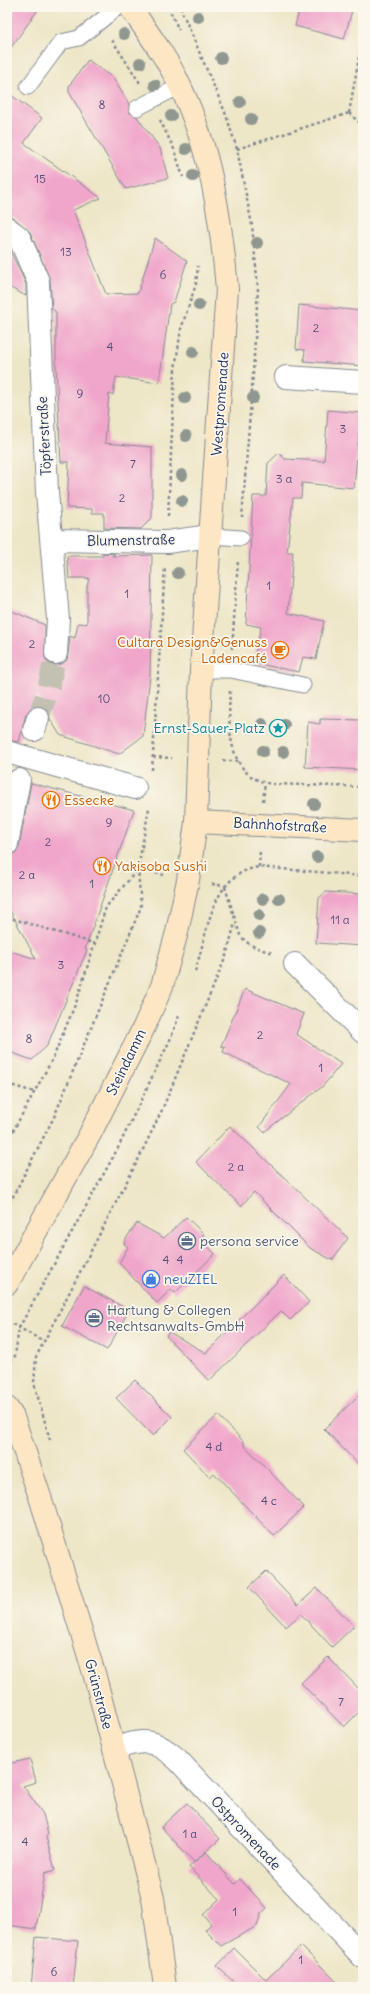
<svg xmlns="http://www.w3.org/2000/svg" width="370" height="1994" font-family="Delius,sans-serif">
	<style>
		.building { fill: #f0a6ca }
		.lines { fill: none; stroke-linecap: round; stroke-linejoin: round }
		.minor-tunnel { stroke: #c3c1b2; stroke-width: 22; stroke-dasharray: 22 11; stroke-linecap: butt }
		.service-casing { stroke: #848a92; stroke-width: 17 }
		.pedestrian-casing { stroke: #848a92; stroke-width: 24 }
		.minor-casing { stroke: #848a92; stroke-width: 24 }
		.secondary-casing { stroke: #848a92; stroke-width: 24 }
		.path { stroke: #848a92; stroke-width: 2.5; stroke-dasharray: 3 3; stroke-linecap: butt }
		.service { stroke: #fff; stroke-width: 15 }
		.pedestrian { stroke: #fff; stroke-width: 22 }
		.minor { stroke: #fff; stroke-width: 22 }
		.secondary { stroke: #fce6c4; stroke-width: 22 }
		.tree { fill: #8f9790 }
		.labels { text-anchor: middle; dominant-baseline: central; stroke-width: 3.5; stroke-linejoin: round; paint-order: stroke }
		.number-label { font-size: 12px; fill: #504d79 }
		.street-label { font-size: 14px; fill: #1b2f5e; stroke: #fbf7ec }
		.food-label { font-size: 14px; fill: #c56008; stroke: #fbf7ec; text-anchor: start }
		.culture-label { font-size: 14px; fill: #0d838f; stroke: #fbf7ec; text-anchor: end }
		.service-label { font-size: 14px; fill: #4e5e75; stroke: #fbf7ec; text-anchor: start }
		.shop-label { font-size: 14px; fill: #366cbe; stroke: #fbf7ec; text-anchor: start }
	</style>
	<rect width="100%" height="100%" fill="#fbf7ec"/>
	<filter id="ink" filterUnits="userSpaceOnUse"><feTurbulence type="fractalNoise" baseFrequency=".025" numOctaves="2"/><feDisplacementMap in="SourceGraphic" scale="8" xChannelSelector="R" yChannelSelector="G"/><feConvolveMatrix kernelMatrix="1 2 1 2 8 2 1 2 1" color-interpolation-filters="sRGB"/></filter>
	<filter id="wash" filterUnits="userSpaceOnUse"><feTurbulence type="fractalNoise" baseFrequency=".012" numOctaves="4" result="noise"/><feDisplacementMap in="SourceGraphic" scale="16" xChannelSelector="R" yChannelSelector="G"/><feGaussianBlur stdDeviation="0.9" result="paint"/><feColorMatrix in="noise" values="0 0 0 0 0 0 0 0 0 0 0 0 0 0 0 0 0 1.4 0 .05"/><feComposite in="paint" operator="in"/></filter>
	<g filter="url(#wash)">
		<rect width="100%" height="100%" fill="#ede6c7"/>
		<g id="blocks">
			<g class="building">
				<polygon points="7,7 40,7 7,53"/>
				<polygon points="300,7 353,7 344,39 295,26"/>
				<polygon points="88,60 113,78 129,104 129,112 137,117 160,148 168,178 126,189 69,92 69,86"/>
				<polygon points="7,92 42,118 24,143 101,198 73,210 106,294 138,293 155,238 187,261 174,302 170,304 159,383 116,377 113,395 109,394 105,443 152,447 152,518 141,529 104,528 104,513 92,513 92,509 67,508 69,462 61,462 56,366 56,312 52,309 50,280 30,232 14,218 7,216"/>
				<polygon points="7,244 26,284 26,296 7,286"/>
				<polygon points="299,305 363,311 363,366 304,361 305,350 296,349"/>
				<polygon points="328,410 361,413 354,488 302,483 301,498 293,498 287,552 293,552 288,613 324,621 316,659 303,657 299,672 253,663 261,627 246,624 253,496 266,496 268,463 279,453 285,459 324,461"/>
				<polygon points="103,553 115,554 112,556 152,555 150,676 143,736 119,754 60,735 50,719 48,710 43,707 37,695 32,707 26,714 19,742 7,740 7,609 45,625 45,658 49,664 56,665 62,664 67,660 68,654 70,636 75,638 78,623 87,624 87,587 89,578 69,578 67,556 103,556"/>
				<polygon points="320,719 363,720 363,770 305,767 308,722 320,724"/>
				<polygon points="31,783 134,810 85,949 87,950 47,1046 32,1060 7,1051 7,950 36,959 7,905 7,856 16,852 19,846"/>
				<polygon points="326,892 363,894 363,946 316,943 319,898"/>
				<polygon points="245,989 304,1014 296,1034 341,1064 323,1086 264,1132 259,1127 291,1084 223,1052 225,1047 221,1046"/>
				<polygon points="230,1126 348,1238 332,1260 310,1248 254,1192 241,1206 196,1162"/>
				<polygon points="186,1217 204,1234 200,1238 215,1254 175,1293 171,1289 157,1303 119,1263 128,1247 124,1244 125,1240 137,1223 164,1238"/>
				<polygon points="284,1275 309,1302 290,1320 281,1311 209,1381 166,1336 169,1332 206,1353"/>
				<polygon points="84,1286 129,1310 107,1350 62,1326"/>
				<polygon points="135,1380 172,1417 153,1436 116,1398"/>
				<polygon points="363,1391 363,1469 324,1429"/>
				<polygon points="218,1415 245,1443 243,1444 304,1507 274,1536 214,1473 210,1477 183,1449"/>
				<polygon points="266,1571 298,1605 317,1588 354,1626 332,1647 301,1614 286,1627 249,1587"/>
				<polygon points="328,1657 363,1693 363,1708 344,1727 301,1683"/>
				<polygon points="30,1759 36,1782 23,1786 43,1814 48,1834 46,1837 55,1870 45,1873 36,1929 7,1925 7,1764"/>
				<polygon points="187,1803 220,1839 194,1862 161,1827"/>
				<polygon points="206,1852 235,1884 240,1879 267,1908 261,1914 257,1926 221,1946 205,1930 211,1924 203,1915 219,1899 189,1867"/>
				<polygon points="36,1937 78,1941 73,1987 31,1987"/>
				<polygon points="301,1946 342,1987 239,1987 217,1966 234,1948 266,1980"/>
			</g>
		</g>
	</g>
	<g filter="url(#ink)">
		<use href="#blocks" fill-opacity="0" stroke="#848a92" stroke-width="1"/>
		<g class="lines">
			<polyline class="minor-tunnel" points="38,718 48,690 56,653"/>
			<defs>
				<g id="service">
					<polyline points="28,87 61,42 79,38 118,7"/>
					<polyline points="137,108 180,86"/>
					<polyline points="210,536 241,538"/>
					<polyline points="201,670 231,670 303,685"/>
				</g>
				<polyline id="pedestrian" points="7,752 135,788"/>
				<g id="minor">
					<polyline points="7,228 19,237 38,281 47,492 58,619 56,653"/>
					<polyline points="286,377 363,382"/>
					<polyline points="52,540 167,542 210,536"/>
					<polyline points="34,730 38,718"/>
					<polyline points="7,844 19,780"/>
					<polyline points="295,964 363,1032"/>
					<path d="M 114,1748 C 145,1740 151,1737 177,1759 L 363,1957"/>
				</g>
				<g id="secondary">
					<polyline points="196,822 363,830"/>
					<path d="M 7,1284 L 90,1134 L 144,1027 L 162,986 L 177,932 L 188,880 L 196,822 L 201,670 L 227,289 C 221,219 211,150 180,86 C 167,58 148,33 130,7"/>
					<polyline points="7,1408 13,1417 41,1500 94,1673 153,1898 165,1987"/>
				</g>
			</defs>
			<use href="#service" class="service-casing"/>
			<use href="#pedestrian" class="pedestrian-casing"/>
			<use href="#minor" class="minor-casing"/>
			<use href="#secondary" class="secondary-casing"/>
			<g class="path">
				<polyline points="168,7 179,30"/>
				<polyline points="180,7 225,112 237,149 252,225 258,288 253,374 242,517"/>
				<polyline points="112,40 140,83"/>
				<polyline points="349,113 363,35"/>
				<polyline points="349,113 363,126"/>
				<polyline points="160,120 174,149 183,177"/>
				<polyline points="237,149 349,113"/>
				<polyline points="168,516 175,369 181,329 196,284 198,266"/>
				<polyline points="232,649 238,560"/>
				<path d="M 230,691 C 228,727 227,779 273,784 L 363,787"/>
				<polyline points="153,757 172,758"/>
				<polyline points="223,761 239,761"/>
				<polyline points="152,770 165,567"/>
				<polyline points="263,801 265,783"/>
				<polyline points="259,867 260,850"/>
				<polyline points="138,869 164,875"/>
				<polyline points="212,884 225,886"/>
				<path d="M 225,887 L 240,935 C 249,947 260,949 273,953"/>
				<polyline points="7,917 96,944"/>
				<path d="M 195,971 C 208,934 210,874 259,867 L 363,876"/>
				<polyline points="7,1084 34,1092"/>
				<polyline points="7,1142 53,1058 77,1000 106,907 138,869"/>
				<polyline points="7,1208 54,1117 141,907 138,869 149,808"/>
				<polyline points="7,1321 43,1341"/>
				<polyline points="7,1367 15,1356 19,1328 118,1148 170,1040 179,1016"/>
				<polyline points="50,1440 34,1383 36,1357 139,1158 162,1110 226,956 235,923"/>
			</g>
			<use href="#service" class="service"/>
			<use href="#pedestrian" class="pedestrian"/>
			<use href="#minor" class="minor"/>
			<use href="#secondary" class="secondary"/>
		</g>
		<g class="tree">
			<circle cx="198" cy="17" r="6"/>
			<circle cx="124" cy="34" r="6"/>
			<circle cx="221" cy="58" r="6"/>
			<circle cx="140" cy="63" r="6"/>
			<circle cx="155" cy="85" r="6"/>
			<circle cx="240" cy="102" r="6"/>
			<circle cx="171" cy="116" r="6"/>
			<circle cx="251" cy="119" r="6"/>
			<circle cx="186" cy="149" r="6"/>
			<circle cx="193" cy="176" r="6"/>
			<circle cx="257" cy="243" r="6"/>
			<circle cx="199" cy="305" r="6"/>
			<circle cx="193" cy="352" r="6"/>
			<circle cx="185" cy="398" r="6"/>
			<circle cx="253" cy="398" r="6"/>
			<circle cx="186" cy="436" r="6"/>
			<circle cx="182" cy="475" r="6"/>
			<circle cx="182" cy="501" r="6"/>
			<circle cx="178" cy="573" r="6"/>
			<circle cx="262" cy="724" r="6"/>
			<circle cx="284" cy="725" r="6"/>
			<circle cx="263" cy="751" r="6"/>
			<circle cx="283" cy="752" r="6"/>
			<circle cx="314" cy="804" r="6"/>
			<circle cx="317" cy="857" r="6"/>
			<circle cx="263" cy="899" r="6"/>
			<circle cx="279" cy="899" r="6"/>
			<circle cx="259" cy="915" r="6"/>
			<circle cx="259" cy="933" r="6"/>
		</g>
	</g>
	<defs>
		<symbol id="cafe-ring" viewBox="-11 -11 22 22"><circle r="9.5" fill="#fbf7ec" stroke="#e8710a" stroke-width="1.5"/><path d="M-5.5-4.5H6V0H3Q3 3.5 0 3.5H-2.5Q-5.5 3.5-5.5 0ZM3-3.2v2h1.7v-2ZM-6 4.5H4V6H-6Z" fill="#e8710a"/></symbol>
		<symbol id="sight-ring" viewBox="-11 -11 22 22"><circle r="9.5" fill="#fbf7ec" stroke="#0f9aa8" stroke-width="1.5"/><path d="M0-6L1.8-2.2L6-1.7L2.9 1.2L3.7 5.4L0 3.3L-3.7 5.4L-2.9 1.2L-6-1.7L-1.8-2.2Z" fill="#0f9aa8"/></symbol>
		<symbol id="restaurant-ring" viewBox="-11 -11 22 22"><circle r="9.5" fill="#fbf7ec" stroke="#e8710a" stroke-width="1.5"/><path d="M-5-6h1v4h1v-4h1v4h1v-4h1v5L-1.5 .5V6h-2V.5L-5-1ZM5-6V6H3V1.5H1.5Q1.5-4 5-6Z" fill="#e8710a"/></symbol>
		<symbol id="office-ring" viewBox="-11 -11 22 22"><circle r="9.5" fill="#fbf7ec" stroke="#5c6f8a" stroke-width="1.5"/><path d="M-6-3h4V-5.5h4V-3h4V5H-6ZM-1-4.5V-3h2v-1.5ZM-6 0V1H6V0Z" fill="#5c6f8a"/></symbol>
		<symbol id="shop-ring" viewBox="-11 -11 22 22"><circle r="9.5" fill="#fbf7ec" stroke="#3f7fe0" stroke-width="1.5"/><path d="M-5-2.5h2.3a2.7 3.5 0 0 1 5.4 0H5L5.5 6h-11ZM-1.5-2.5h3a1.5 2.3 0 0 0-3 0Z" fill="#3f7fe0"/></symbol>
	</defs>
	<g fill-rule="evenodd">
		<use href="#cafe-ring" x="270" y="640" width="20" height="20"/>
		<use href="#sight-ring" x="268" y="718" width="20" height="20"/>
		<use href="#restaurant-ring" x="41" y="790" width="20" height="20"/>
		<use href="#restaurant-ring" x="92" y="856" width="20" height="20"/>
		<use href="#office-ring" x="177" y="1231" width="20" height="20"/>
		<use href="#shop-ring" x="141" y="1269" width="20" height="20"/>
		<use href="#office-ring" x="84" y="1308" width="20" height="20"/>
	</g>
	<g class="labels">
		<g class="number-label">
			<text x="102" y="104">8</text>
			<text x="40" y="178">15</text>
			<text x="66" y="251">13</text>
			<text x="163" y="274">6</text>
			<text x="316" y="327">2</text>
			<text x="110" y="346">4</text>
			<text x="80" y="393">9</text>
			<text x="343" y="428">3</text>
			<text x="133" y="463">7</text>
			<text x="284" y="478">3 a</text>
			<text x="122" y="497">2</text>
			<text x="269" y="585">1</text>
			<text x="127" y="593">1</text>
			<text x="32" y="643">2</text>
			<text x="104" y="698">10</text>
			<text x="109" y="822">9</text>
			<text x="48" y="841">2</text>
			<text x="27" y="874">2 a</text>
			<text x="92" y="883">1</text>
			<text x="340" y="919">11 a</text>
			<text x="61" y="964">3</text>
			<text x="260" y="1034">2</text>
			<text x="29" y="1038">8</text>
			<text x="321" y="1067">1</text>
			<text x="236" y="1166">2 a</text>
			<text x="166" y="1259">4</text>
			<text x="180" y="1259">4</text>
			<text x="214" y="1446">4 d</text>
			<text x="269" y="1500">4 c</text>
			<text x="341" y="1701">7</text>
			<text x="190" y="1833">1 a</text>
			<text x="25" y="1841">4</text>
			<text x="235" y="1911">1</text>
			<text x="301" y="1959">1</text>
			<text x="54" y="1971">6</text>
		</g>
		<g class="street-label">
			<text transform="translate(220 404) rotate(-86)">Westpromenade</text>
			<text transform="translate(44 436) rotate(-93)">Töpferstraße</text>
			<text transform="translate(131 540) rotate(-1)">Blumenstraße</text>
			<text transform="translate(280 825) rotate(3)">Bahnhofstraße</text>
			<text transform="translate(126 1062) rotate(-64)">Steindamm</text>
			<text transform="translate(99 1694) rotate(75)">Grünstraße</text>
			<text transform="translate(246 1833) rotate(47)">Ostpromenade</text>
		</g>
		<g class="food-label">
			<text x="267" y="642" text-anchor="end">Cultara Design&amp;Genuss<tspan x="267" dy="16">Ladencafé</tspan></text>
			<text x="64" y="800">Essecke</text>
			<text x="115" y="866">Yakisoba Sushi</text>
		</g>
		<g class="culture-label">
			<text x="265" y="728">Ernst-Sauer-Platz</text>
		</g>
		<g class="service-label">
			<text x="200" y="1241">persona service</text>
			<text x="107" y="1310">Hartung &amp; Collegen<tspan x="107" dy="16">Rechtsanwalts-GmbH</tspan></text>
		</g>
		<g class="shop-label">
			<text x="164" y="1279">neuZIEL</text>
		</g>
	</g>
	<rect width="370" height="1994" fill="none" stroke="#fbf7ec" stroke-width="24"/>
</svg>
